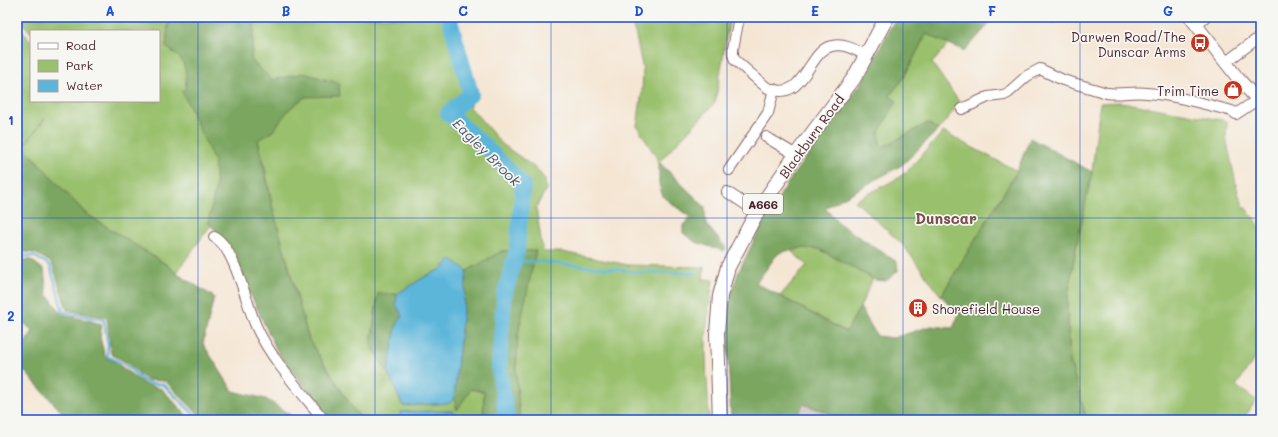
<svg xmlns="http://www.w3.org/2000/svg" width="1278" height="437" font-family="Mali,sans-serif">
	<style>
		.industrial { fill: #cfc0bb }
		.green { fill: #99c06c; stroke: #72704c }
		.forest { fill: #7aa660; stroke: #626246 }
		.water { fill: #5cb6da; stroke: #536a82 }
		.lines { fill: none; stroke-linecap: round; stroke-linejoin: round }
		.stream { stroke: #5cb6da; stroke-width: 2.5 }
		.river { stroke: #5cb6da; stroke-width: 16 }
		.minor-casing { stroke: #866566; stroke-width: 12 }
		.major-casing { stroke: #866566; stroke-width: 14 }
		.highway-casing { stroke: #866566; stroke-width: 16 }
		.minor { stroke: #fff; stroke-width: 10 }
		.major { stroke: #fff; stroke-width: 12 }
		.highway { stroke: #fff; stroke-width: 14 }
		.grid { fill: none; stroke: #1d4ed8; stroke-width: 1; stroke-opacity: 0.55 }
		.labels { text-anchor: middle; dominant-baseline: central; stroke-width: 3.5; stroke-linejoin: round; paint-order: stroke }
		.shield { fill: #f6f6f2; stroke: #7e6067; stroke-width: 1 }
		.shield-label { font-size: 12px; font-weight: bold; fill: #4a1f2b }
		.poi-label { font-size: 13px; fill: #4a1f2b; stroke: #f6f6f2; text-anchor: end }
		.street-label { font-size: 13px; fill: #4a1f2b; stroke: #f6f6f2 }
		.water-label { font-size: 14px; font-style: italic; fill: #505468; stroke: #f6f6f2 }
		.quarter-label { font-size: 15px; font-weight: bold; fill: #7a4d4d; stroke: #f6f6f2 }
		.neatline { fill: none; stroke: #1d4ed8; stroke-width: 1.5 }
		.grid-label { font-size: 13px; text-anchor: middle; font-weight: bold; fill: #1d4ed8 }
	</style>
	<rect width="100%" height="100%" fill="#f6f6f2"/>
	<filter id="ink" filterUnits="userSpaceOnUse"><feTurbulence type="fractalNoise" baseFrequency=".025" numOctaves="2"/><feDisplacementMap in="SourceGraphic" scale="8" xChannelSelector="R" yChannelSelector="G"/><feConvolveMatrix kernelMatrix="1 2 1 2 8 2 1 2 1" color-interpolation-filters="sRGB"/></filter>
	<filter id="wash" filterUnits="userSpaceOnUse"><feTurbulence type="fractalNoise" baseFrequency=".012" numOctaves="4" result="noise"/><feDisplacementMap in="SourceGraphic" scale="16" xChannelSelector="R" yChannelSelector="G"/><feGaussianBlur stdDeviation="0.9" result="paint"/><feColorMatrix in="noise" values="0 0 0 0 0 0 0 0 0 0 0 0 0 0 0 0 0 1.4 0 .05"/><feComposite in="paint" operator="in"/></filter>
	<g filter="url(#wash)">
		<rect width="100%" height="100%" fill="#f5e6d4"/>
		<polygon class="industrial" points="803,404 849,420 796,420"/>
		<g class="green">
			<polygon points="18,17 169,17 166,47 180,56 186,70 186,88 219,171 211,225 176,273 167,265 85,213 24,147 45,118 24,145 17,142 17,23 31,41 31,101 159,101 159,31 31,31 31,33"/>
			<path d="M 255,17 L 452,17 L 455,29 L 459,33 L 475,94 L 470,107 L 502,144 L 538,170 L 545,180 L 546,189 L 536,208 L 543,252 L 562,252 L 628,265 L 704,267 L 703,279 L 713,280 C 709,305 705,331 706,357 C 706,378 709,399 709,420 L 520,420 L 516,373 L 518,334 L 535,251 L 502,251 L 467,271 L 452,260 L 440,270 L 426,276 L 397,294 L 378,294 L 371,345 L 388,373 L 403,406 L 450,403 L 454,398 L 457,409 L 471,389 L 485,392 L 483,420 L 457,420 L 452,411 L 402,412 L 398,420 L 363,420 L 354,410 L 309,340 L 273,209 L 263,158 L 249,109 L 251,60 Z"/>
			<polygon points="628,17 730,17 715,103 659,162 637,126 642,92 643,70 635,32"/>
			<polygon points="926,34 949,44 932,63 960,103 938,130 928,123 883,147 880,142 879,132 896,101 889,96 903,79"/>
			<polygon points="1120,102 1227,121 1226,138 1238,193 1243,205 1261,227 1261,349 1236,386 1256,400 1243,420 1087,420 1086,419 1070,361 1067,302 1075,253 1092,172 1100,103"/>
			<polygon points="943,132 1017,171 941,296 903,245 855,201 898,178 907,171"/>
			<polygon points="801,248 819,249 873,278 860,307 847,332 780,296 807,265 791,251"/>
		</g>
		<g class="forest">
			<path d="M 169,17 L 255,17 L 251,60 L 272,80 L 303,73 L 339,83 L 340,96 L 305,97 L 289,109 L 273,131 L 258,140 L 273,209 L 309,340 L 354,410 L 363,420 L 329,420 L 327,417 L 277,351 L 242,276 L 219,234 L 208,223 L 216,186 L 214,161 L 182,91 L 186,88 C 186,64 186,61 166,47 Z"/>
			<polygon points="896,17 995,17 965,51 926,34 903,79 889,96 897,101 879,132 880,142 883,147 928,123 938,130 902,165 825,208 841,225 897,262 898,271 886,281 875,280 819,249 801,248 781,252 776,256 756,283 846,332 860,307 877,336 893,338 931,326 953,328 959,314 941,296 1017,171 1030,138 1092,172 1075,253 1067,302 1070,361 1087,420 849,420 803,404 796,420 731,420 727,334 729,302 738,273 762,224 793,175 863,81"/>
			<polygon points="17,142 21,144 85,213 167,265 176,273 214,297 203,344 233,391 266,399 298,420 204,420 165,381 146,380 127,363 111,354 107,318 67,310 52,263 35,253 17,251"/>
			<polygon points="659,162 705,207 706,224 726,248 724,251 695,242 683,233 683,225 691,218 663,197 659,184"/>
			<polygon points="502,251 536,251 518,334 516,373 520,420 483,420 484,392 471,389 457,410 454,398 467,271"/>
			<polygon points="17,259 31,260 44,270 47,294 62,314 102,324 100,337 105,357 114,361 144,384 162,389 191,420 69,420 17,363 17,354 33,331 25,324 17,308"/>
			<polygon points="378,293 397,294 396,304 402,316 396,327 388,373 371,345"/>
		</g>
		<g class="water">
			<polygon points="1052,17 1075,17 1052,23"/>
			<polygon points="452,259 467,271 454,398 450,403 403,406 388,373 396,327 402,316 396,304 397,294 426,276 440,270"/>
			<polygon points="452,411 457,420 398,420 401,412"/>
		</g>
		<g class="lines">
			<g class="stream">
				<path d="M 17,256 L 34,256 L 50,265 L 63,312 L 104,320 L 108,345 L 107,356 C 113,359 119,361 125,365 C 140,375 140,386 163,384 L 200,420"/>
				<polyline points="514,261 544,262 639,272 697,273"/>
			</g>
			<polyline class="river" points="449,17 471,94 448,113 487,148 523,185 517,250 504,296 499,368 507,420"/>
		</g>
	</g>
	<g filter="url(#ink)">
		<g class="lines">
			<defs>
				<g id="minor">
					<path d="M 739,17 L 733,49 L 733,55 L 735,60 L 766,87 C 805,106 807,50 832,46 C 845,43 857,51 867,56"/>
					<polyline points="1196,25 1205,17"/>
					<polyline points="1226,62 1261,36"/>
					<path d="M 962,109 L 988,97 L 1004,95 L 1008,93 L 1027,76 L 1040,69 L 1063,80 L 1107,93 C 1120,95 1134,91 1147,93 C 1176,95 1204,104 1232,111 L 1236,114 L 1257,100"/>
					<polyline points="766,137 796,155"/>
					<polyline points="729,170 768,113 774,89"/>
					<polyline points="727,192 757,212"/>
					<path d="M 214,237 C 234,245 247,306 256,326 C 270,358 302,393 324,420"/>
					<polyline points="1260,420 1261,418"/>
				</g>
				<polyline id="major" points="1190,17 1237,77 1261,104"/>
				<polyline id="highway" points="720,420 717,333 720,296 728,267 757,212 796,155 854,78 887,17"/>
			</defs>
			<use href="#minor" class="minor-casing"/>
			<use href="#major" class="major-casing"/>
			<use href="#highway" class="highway-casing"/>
			<use href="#minor" class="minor"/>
			<use href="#major" class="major"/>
			<use href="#highway" class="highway"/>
		</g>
	</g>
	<path class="grid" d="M 198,17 L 198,420M 375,17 L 375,420M 551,17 L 551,420M 727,17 L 727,420M 903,17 L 903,420M 1080,17 L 1080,420M 17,218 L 1261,218"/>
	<defs>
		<symbol id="bus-disc" viewBox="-11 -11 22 22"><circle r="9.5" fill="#c8321e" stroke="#f6f6f2"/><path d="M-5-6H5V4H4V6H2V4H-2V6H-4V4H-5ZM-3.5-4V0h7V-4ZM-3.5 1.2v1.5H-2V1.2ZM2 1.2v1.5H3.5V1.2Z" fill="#fff"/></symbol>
		<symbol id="shop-disc" viewBox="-11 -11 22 22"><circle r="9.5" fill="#c8321e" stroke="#f6f6f2"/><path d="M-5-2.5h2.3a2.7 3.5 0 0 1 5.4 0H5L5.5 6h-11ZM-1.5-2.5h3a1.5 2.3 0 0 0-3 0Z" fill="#fff"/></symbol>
		<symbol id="building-disc" viewBox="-11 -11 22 22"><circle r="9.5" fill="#c8321e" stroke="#f6f6f2"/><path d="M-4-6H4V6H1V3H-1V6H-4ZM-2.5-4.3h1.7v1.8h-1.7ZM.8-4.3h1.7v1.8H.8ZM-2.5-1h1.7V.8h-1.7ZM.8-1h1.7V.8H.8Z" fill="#fff"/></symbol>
	</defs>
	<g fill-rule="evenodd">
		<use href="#bus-disc" x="1189" y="32" width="22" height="22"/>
		<use href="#shop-disc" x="1222" y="79" width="22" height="22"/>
		<use href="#building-disc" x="907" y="297" width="22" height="22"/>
	</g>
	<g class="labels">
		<rect class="shield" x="743" y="194" width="40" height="20" rx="3"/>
		<g class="shield-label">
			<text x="763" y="204">A666</text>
		</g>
		<g class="poi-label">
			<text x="1186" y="36">Darwen Road/The<tspan x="1186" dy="15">Dunscar Arms</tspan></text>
			<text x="1219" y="90">Trim Time</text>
			<text x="932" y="308" text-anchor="start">Shorefield House</text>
		</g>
		<g class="street-label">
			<text transform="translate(811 136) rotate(-54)">Blackburn Road</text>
		</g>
		<g class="water-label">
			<text transform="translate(487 152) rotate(45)">Eagley Brook</text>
		</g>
		<g class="quarter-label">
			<text x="946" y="218">Dunscar</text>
		</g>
	</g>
	<rect width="1278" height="437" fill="none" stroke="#f6f6f2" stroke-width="44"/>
	<rect x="30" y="30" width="130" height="72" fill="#f6f6f2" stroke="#b1a0a2"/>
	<rect x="38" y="43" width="20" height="6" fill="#ffffff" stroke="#b1a0a2"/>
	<text x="66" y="50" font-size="12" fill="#4a1f2b">Road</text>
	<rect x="38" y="60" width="20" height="12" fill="#99c06c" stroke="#b1a0a2"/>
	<text x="66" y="70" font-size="12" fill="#4a1f2b">Park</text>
	<rect x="38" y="80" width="20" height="12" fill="#5cb6da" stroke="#b1a0a2"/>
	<text x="66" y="90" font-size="12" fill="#4a1f2b">Water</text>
	<rect x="22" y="22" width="1234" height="393" class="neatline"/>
	<g class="grid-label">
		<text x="110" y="16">A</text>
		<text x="286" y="16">B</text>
		<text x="463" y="16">C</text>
		<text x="639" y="16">D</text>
		<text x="815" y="16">E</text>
		<text x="992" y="16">F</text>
		<text x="1168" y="16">G</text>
		<text x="11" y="125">1</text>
		<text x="11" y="321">2</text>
	</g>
</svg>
